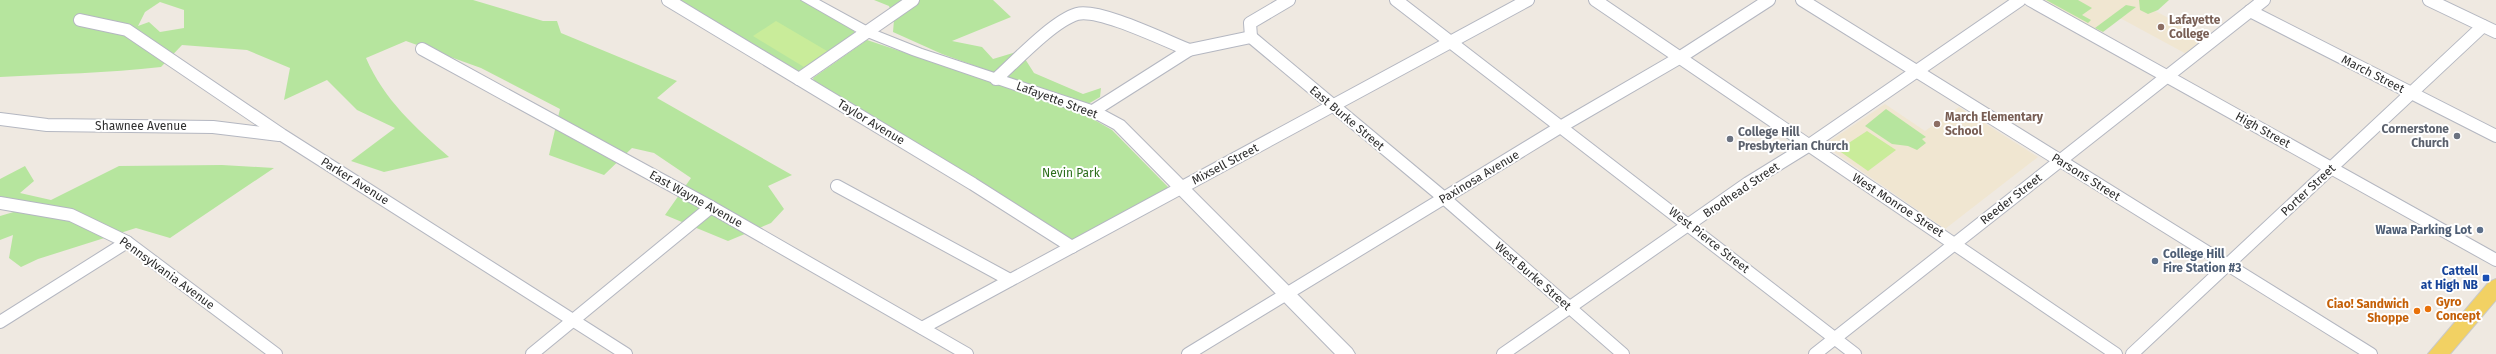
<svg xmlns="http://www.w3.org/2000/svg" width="2496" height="354" font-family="'Fira Sans',sans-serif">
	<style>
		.education { fill: #f0e6d1 }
		.green { fill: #b6e59e; fill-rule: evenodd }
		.pitch { fill: #c9ec9a }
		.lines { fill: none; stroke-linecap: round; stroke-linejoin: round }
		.street-casing { stroke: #b4b7c1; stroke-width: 14 }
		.secondary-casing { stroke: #b4b7c1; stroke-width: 2 }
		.primary-casing { stroke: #c9c9c9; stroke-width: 2 }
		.street { stroke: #fff; stroke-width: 12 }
		.secondary { fill: #fff; fill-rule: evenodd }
		.primary { fill: #f2d163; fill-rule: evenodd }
		.education-dot { fill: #8d6e63; stroke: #fff; stroke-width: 1.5 }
		.worship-dot { fill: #6b7280; stroke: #fff; stroke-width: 1.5 }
		.service-dot { fill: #5c6f8a; stroke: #fff; stroke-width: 1.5 }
		.transit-dot { fill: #1a4fb4; stroke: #fff; stroke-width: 1.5 }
		.food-dot { fill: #e8710a; stroke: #fff; stroke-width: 1.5 }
		.labels { text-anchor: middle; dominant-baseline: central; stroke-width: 4; stroke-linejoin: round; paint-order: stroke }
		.education-label { font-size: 12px; font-weight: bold; fill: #785e54; stroke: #fff; text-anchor: start }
		.street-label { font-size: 12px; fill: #2e2e2e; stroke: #fff }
		.worship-label { font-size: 12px; font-weight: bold; fill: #5b616d; stroke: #fff; text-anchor: end }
		.park-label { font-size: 12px; fill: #2c6e1b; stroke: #fff }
		.service-label { font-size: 12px; font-weight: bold; fill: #4e5e75; stroke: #fff; text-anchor: end }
		.transit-label { font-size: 12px; font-weight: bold; fill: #164399; stroke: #fff; text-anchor: end }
		.food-label { font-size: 12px; font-weight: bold; fill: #c56008; stroke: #fff; text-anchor: start }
	</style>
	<rect width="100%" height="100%" fill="#efe9e1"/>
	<g class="education">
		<polygon points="2030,0 2139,0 2142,4 2212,41 2192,57 2120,18 2095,36"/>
		<polygon points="1885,104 1925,131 1959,107 2038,157 1945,229 1824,145"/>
	</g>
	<g class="green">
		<path d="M 0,0 L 473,0 L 543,21 L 557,21 L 561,33 L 677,81 L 657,98 L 792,175 L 768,186 L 784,209 L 771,223 L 728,241 L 665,215 L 691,178 L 654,153 L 632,148 L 604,175 L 549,155 L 560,109 L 481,68 L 406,41 L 366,58 C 384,100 416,128 449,157 L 384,172 L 351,161 L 395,128 L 357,110 L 327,80 L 284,100 L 290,68 L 247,50 L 182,45 L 161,67 C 108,73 54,74 0,77 ZM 160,2 L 184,10 L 184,28 L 160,32 L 149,22 L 138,26 L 145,12 Z"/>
		<polygon points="679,0 801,0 854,29 854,36 802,71 793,71"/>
		<polygon points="874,0 993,0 1011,17 952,41 982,47 993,59 1020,51 1034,73 1083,94 1101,88 1100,97 1088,104 1053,94 942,54 893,32 894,20 889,6"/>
		<polygon points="2046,0 2078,0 2092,8 2082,15 2091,20 2088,23"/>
		<polygon points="2139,0 2169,0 2158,10 2148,14 2140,10"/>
		<polygon points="2126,5 2136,7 2103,32 2095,28"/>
		<polygon points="867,40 1079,111 1112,130 1169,188 1073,241 814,82 813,78"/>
		<polygon points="1886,109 1926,137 1922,139 1926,143 1917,150 1908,146 1892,144 1865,126"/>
		<polygon points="222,165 274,168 170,238 136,228 38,259 21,267 9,258 13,235 0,240 0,216 17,211 0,204 0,179 25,166 34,181 20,193 51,200 119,166"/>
	</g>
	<g class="pitch">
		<polygon points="776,21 827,51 804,67 753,36"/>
		<polygon points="1867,131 1896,150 1868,171 1838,150"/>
	</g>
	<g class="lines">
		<defs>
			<g id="street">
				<polyline points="668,0 973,184 1072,247"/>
				<polyline points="1396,0 1855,354"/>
				<polyline points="1595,0 2116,354"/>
				<polyline points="1802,0 2371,354"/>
				<polyline points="2030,0 2496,260"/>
				<polyline points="2429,0 2496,32"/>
				<polyline points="2250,11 2496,136"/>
				<polyline points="80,20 127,30 282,135 626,354"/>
				<polyline points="1251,37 1444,198 1623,354"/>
				<polyline points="1251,37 1250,23 1289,0"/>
				<polyline points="422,49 711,207 967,354"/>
				<polyline points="799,79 913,0"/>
				<path d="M 996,79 C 1015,62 1053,21 1077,14 C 1099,8 1166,41 1189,50"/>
				<polyline points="1093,111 1189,50 1251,37"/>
				<polyline points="0,119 47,125 213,127 279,135"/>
				<polyline points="837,186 1010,280"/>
				<polyline points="0,203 71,215 127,242 276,354"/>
				<polyline points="0,322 127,242"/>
				<polyline points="922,328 1528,0"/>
				<polyline points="532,354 711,207"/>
				<polyline points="1188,354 1562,126 1679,58 1769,0"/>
				<polyline points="1503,354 1748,183 1808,146 2020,0"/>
				<polyline points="1815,354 2264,0"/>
				<polyline points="2132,354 2483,26"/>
			</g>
			<polygon id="secondary" points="801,0 819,0 872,29 922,49 1098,107 1124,121 1352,349 1355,354 1335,354 1114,129 1088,115 912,55 862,35"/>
			<polygon id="primary" points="2496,279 2496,300 2450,354 2428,354 2489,282"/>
		</defs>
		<use href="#street" class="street-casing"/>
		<use href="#secondary" class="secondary-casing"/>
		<use href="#primary" class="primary-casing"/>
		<use href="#street" class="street"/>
		<use href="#secondary" class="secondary"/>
		<use href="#primary" class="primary"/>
	</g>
	<g class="education-dot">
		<circle cx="2161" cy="27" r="4"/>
		<circle cx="1937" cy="124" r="4"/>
	</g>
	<g class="worship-dot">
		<circle cx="2457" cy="136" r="4"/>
		<circle cx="1730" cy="139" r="4"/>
	</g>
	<g class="service-dot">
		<circle cx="2480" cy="230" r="4"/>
		<circle cx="2155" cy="261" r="4"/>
	</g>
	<rect class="transit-dot" x="2482" y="274" width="8" height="8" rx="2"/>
	<g class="food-dot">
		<circle cx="2428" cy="309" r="4"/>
		<circle cx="2417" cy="311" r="4"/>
	</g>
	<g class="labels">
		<g class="education-label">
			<text x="2169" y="20">Lafayette<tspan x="2169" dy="14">College</tspan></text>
			<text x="1945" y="117">March Elementary<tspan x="1945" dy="14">School</tspan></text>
		</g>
		<g class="street-label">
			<text transform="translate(2373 74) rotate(27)">March Street</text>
			<text transform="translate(1057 100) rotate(20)">Lafayette Street</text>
			<text transform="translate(1347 118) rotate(40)">East Burke Street</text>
			<text transform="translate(871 122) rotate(31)">Taylor Avenue</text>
			<text x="141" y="126">Shawnee Avenue</text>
			<text transform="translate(2263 130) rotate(29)">High Street</text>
			<text transform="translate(1225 164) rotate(-28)">Mixsell Street</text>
			<text transform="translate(1479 177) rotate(-31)">Paxinosa Avenue</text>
			<text transform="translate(2086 177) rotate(32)">Parsons Street</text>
			<text transform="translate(355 181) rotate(32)">Parker Avenue</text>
			<text transform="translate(1741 190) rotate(-34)">Brodhead Street</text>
			<text transform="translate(2308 190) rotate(-43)">Porter Street</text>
			<text transform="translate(696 199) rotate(29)">East Wayne Avenue</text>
			<text transform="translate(2011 199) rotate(-38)">Reeder Street</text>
			<text transform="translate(1898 205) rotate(33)">West Monroe Street</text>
			<text transform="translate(1709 240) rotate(38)">West Pierce Street</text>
			<text transform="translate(167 273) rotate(36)">Pennsylvania Avenue</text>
			<text transform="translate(1533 276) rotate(41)">West Burke Street</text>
		</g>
		<g class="worship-label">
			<text x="2449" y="129">Cornerstone<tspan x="2449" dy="14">Church</tspan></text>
			<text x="1738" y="132" text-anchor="start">College Hill<tspan x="1738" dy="14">Presbyterian Church</tspan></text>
		</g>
		<g class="park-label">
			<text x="1071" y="173">Nevin Park</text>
		</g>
		<g class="service-label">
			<text x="2472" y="230">Wawa Parking Lot</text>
			<text x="2163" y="254" text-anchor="start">College Hill<tspan x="2163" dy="14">Fire Station #3</tspan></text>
		</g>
		<g class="transit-label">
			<text x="2478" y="271">Cattell<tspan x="2478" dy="14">at High NB</tspan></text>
		</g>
		<g class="food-label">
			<text x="2436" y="302">Gyro<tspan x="2436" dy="14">Concept</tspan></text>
			<text x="2409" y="304" text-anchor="end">Ciao! Sandwich<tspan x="2409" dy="14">Shoppe</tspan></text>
		</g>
	</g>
</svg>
